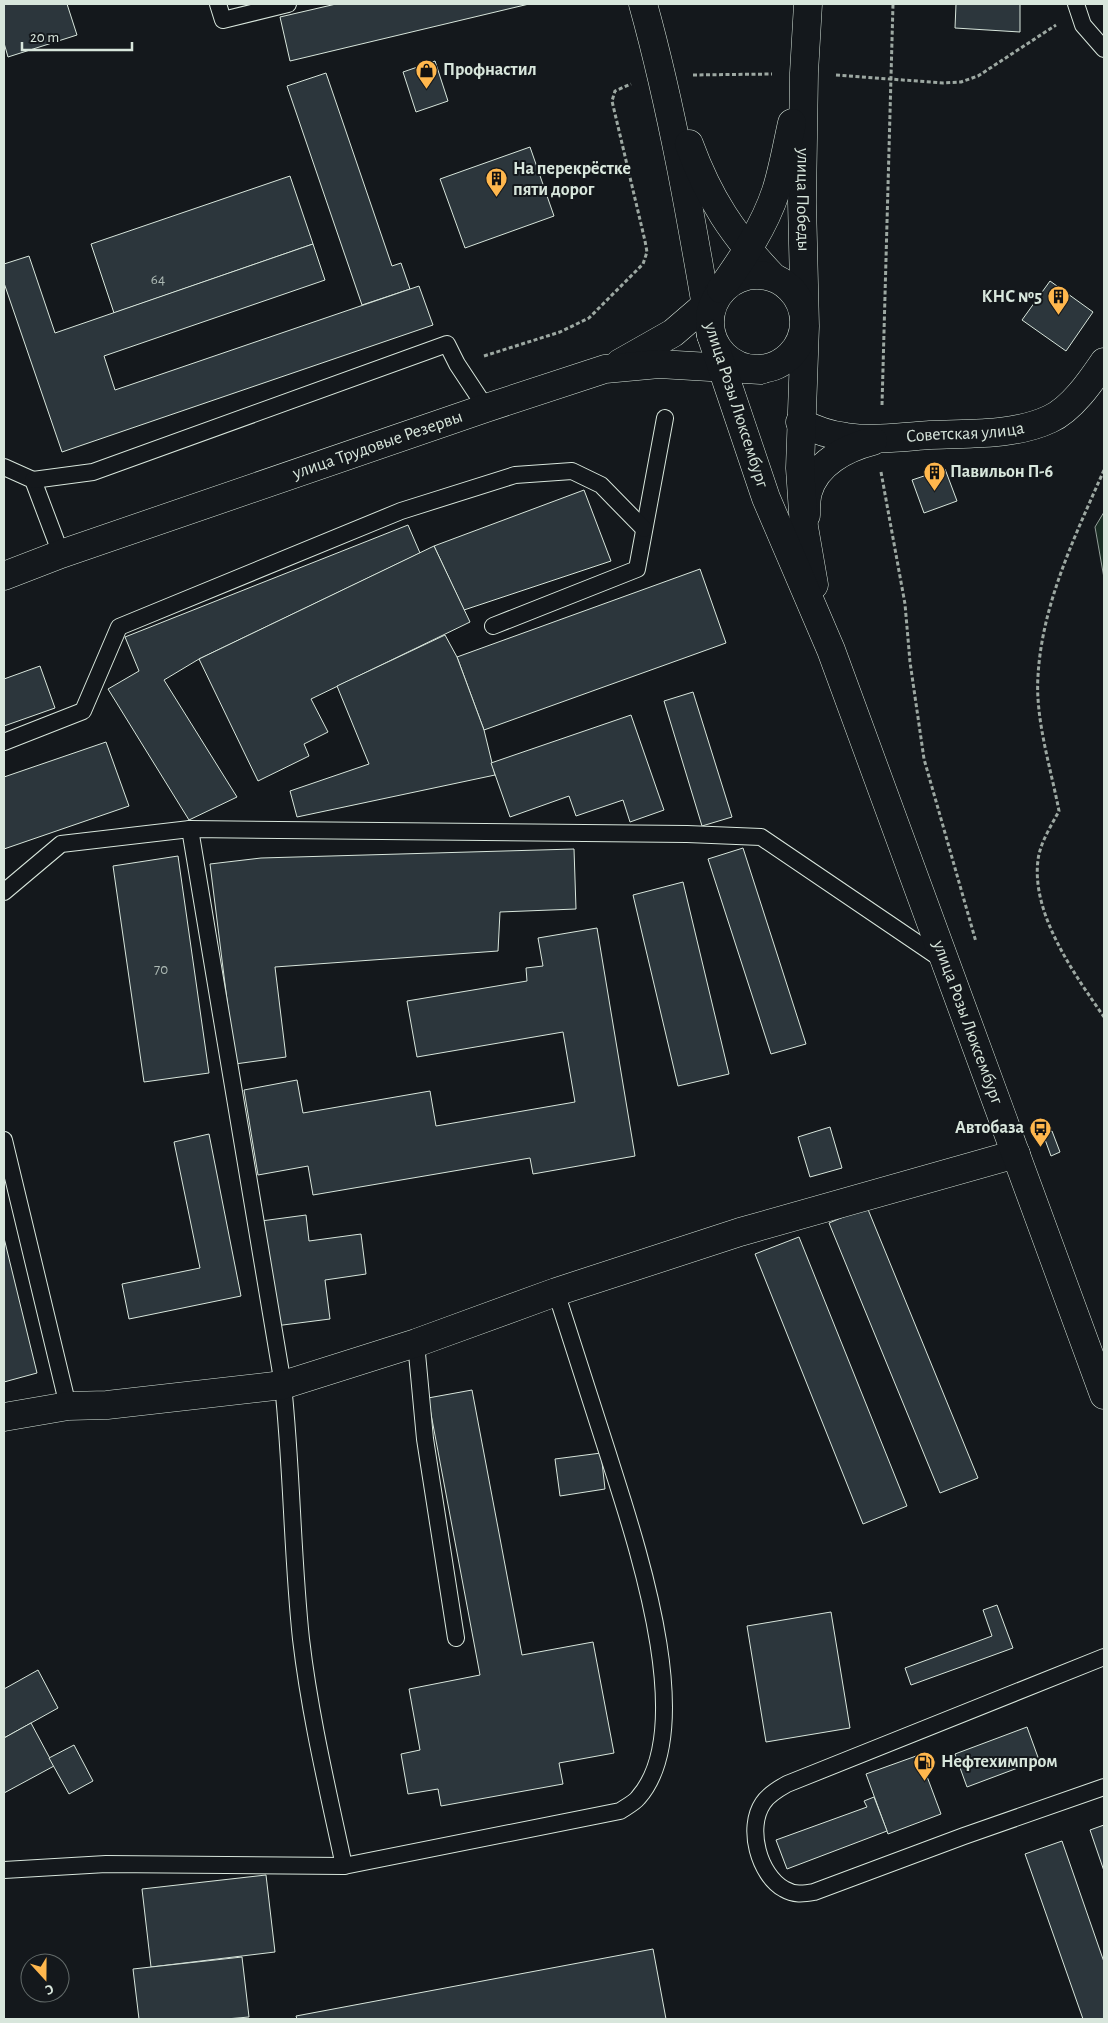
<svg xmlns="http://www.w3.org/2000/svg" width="1108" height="2023" font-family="'Alegreya Sans',sans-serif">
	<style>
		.green { fill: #1a2d24; stroke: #939e99 }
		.building { fill: #2c363c; stroke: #d8e6dc }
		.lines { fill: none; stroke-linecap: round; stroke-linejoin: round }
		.service-casing { stroke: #d8e6dc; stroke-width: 18 }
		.minor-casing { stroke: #d8e6dc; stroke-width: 29 }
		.tertiary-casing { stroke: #d8e6dc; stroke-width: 29 }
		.path { stroke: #9da8a2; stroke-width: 3; stroke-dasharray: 4 2.5; stroke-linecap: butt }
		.service { stroke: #14181c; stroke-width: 16 }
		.minor { stroke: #14181c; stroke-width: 28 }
		.tertiary { stroke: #14181c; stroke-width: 28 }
		.labels { text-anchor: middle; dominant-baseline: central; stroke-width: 4; stroke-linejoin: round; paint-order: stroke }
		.number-label { font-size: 15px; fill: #adbab4 }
		.poi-label { font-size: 18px; font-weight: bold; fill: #d8e6dc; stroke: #14181c; text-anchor: start }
		.street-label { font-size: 18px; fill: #d8e6dc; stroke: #14181c }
	</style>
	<rect width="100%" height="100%" fill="#14181c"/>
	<polygon class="green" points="1104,512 1104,578 1095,527"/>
	<g class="building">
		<polygon points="4,4 67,4 77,35 8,57 4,43"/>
		<polygon points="336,4 529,4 290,61 280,17"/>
		<polygon points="956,4 1020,4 1020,32 955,28"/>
		<polygon points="435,61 448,101 416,112 403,72"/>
		<polygon points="326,73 392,266 401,263 410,289 362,305 287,86"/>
		<polygon points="530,147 554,216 465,248 440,179"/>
		<polygon points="290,176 313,244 114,313 91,244"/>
		<polygon points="313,244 325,280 104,356 115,390 419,286 433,325 62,452 4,283 4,264 29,256 55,333"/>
		<polygon points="1050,281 1093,312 1066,351 1022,320"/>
		<polygon points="945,469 957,501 924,513 912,480"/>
		<polygon points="584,490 611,561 464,610 434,546"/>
		<polygon points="408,525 420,553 199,659 164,680 237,797 189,820 108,689 139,671 125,637"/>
		<polygon points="434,546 470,622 311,699 328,732 304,744 309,756 258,781 199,659"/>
		<polygon points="700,569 726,643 484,730 457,657"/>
		<polygon points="445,635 457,657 484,730 495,775 297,817 290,791 369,764 337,686"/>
		<polygon points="40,666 55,708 4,726 4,679"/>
		<polygon points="693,692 732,817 702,826 664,701"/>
		<polygon points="631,715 664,810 630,822 623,800 576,816 569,796 510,817 491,763"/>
		<polygon points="106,742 129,806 4,849 4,777"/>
		<polygon points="743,848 806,1044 771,1054 708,859"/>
		<polygon points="574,849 576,909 500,912 498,951 275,967 286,1057 235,1064 210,864 261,858"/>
		<polygon points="178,856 209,1073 144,1082 113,866"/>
		<polygon points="683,882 729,1074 678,1086 633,895"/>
		<polygon points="597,928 635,1156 533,1174 530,1158 313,1195 308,1166 258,1175 244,1090 297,1080 303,1113 430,1091 436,1126 575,1102 563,1032 417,1057 407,1001 527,981 526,968 543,966 538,938"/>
		<polygon points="830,1127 842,1168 810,1177 798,1137"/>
		<polygon points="1052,1131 1060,1152 1051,1156 1043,1134"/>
		<polygon points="209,1134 241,1296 129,1319 122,1284 200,1268 174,1142"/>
		<polygon points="867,1207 978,1478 940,1493 829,1223"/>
		<polygon points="306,1215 309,1241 361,1234 366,1274 325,1280 330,1319 275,1326 261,1221"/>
		<polygon points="799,1237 907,1506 863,1524 755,1254"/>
		<polygon points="4,1238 37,1373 4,1382"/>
		<polygon points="472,1390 522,1655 593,1642 614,1753 559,1763 563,1784 441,1806 438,1789 408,1794 401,1754 420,1750 409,1689 480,1675 428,1398"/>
		<polygon points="601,1453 605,1489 560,1496 555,1459"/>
		<polygon points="997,1605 1013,1648 911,1685 905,1668 992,1636 983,1610"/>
		<polygon points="831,1612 850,1728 766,1742 747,1626"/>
		<polygon points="38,1670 58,1708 4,1738 4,1689"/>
		<polygon points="31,1723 54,1766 4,1793 4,1738"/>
		<polygon points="1027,1727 1039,1760 967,1787 955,1754"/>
		<polygon points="74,1745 93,1781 69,1794 49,1758"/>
		<polygon points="919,1755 941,1814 888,1834 866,1774"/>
		<polygon points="874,1797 887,1831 787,1869 776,1840 867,1807 864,1801"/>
		<polygon points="1104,1825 1104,1871 1090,1830"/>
		<polygon points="1062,1841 1104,1962 1104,2019 1083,2019 1025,1854"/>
		<polygon points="266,1875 275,1952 151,1967 142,1889"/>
		<polygon points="653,1949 666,2019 297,2019 296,2016"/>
		<polygon points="242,1957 249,2017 226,2019 139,2019 133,1969"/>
	</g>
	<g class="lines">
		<defs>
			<g id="service">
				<polyline points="218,4 223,20 288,4"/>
				<polyline points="1076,4 1083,25 1104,49"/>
				<polyline points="4,467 33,480 61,554"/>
				<polyline points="33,480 93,472 447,344 457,364 486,408"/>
				<polyline points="493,626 637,569 665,418"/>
				<polyline points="4,742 83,711 119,627 401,511 515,475 572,471 601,485 644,529"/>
				<path d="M 190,829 L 283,1385 C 292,1469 292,1554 301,1639 C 310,1716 328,1791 344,1866"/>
				<polyline points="4,892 61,844 190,829 687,834 761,837 944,961"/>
				<polyline points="4,1140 68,1406"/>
				<polyline points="416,1343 425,1439 456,1638"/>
				<path d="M 1104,1657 L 787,1784 C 778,1789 768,1795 763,1803 C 746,1828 759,1875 784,1889 C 794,1895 803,1894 814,1892 L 964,1836 L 1104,1787"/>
				<path d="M 4,1870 L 106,1864 L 344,1866 L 620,1811 C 626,1807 634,1803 638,1798 C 701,1727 633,1534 608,1454 C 591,1400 573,1346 556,1292"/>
			</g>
			<g id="minor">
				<path d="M 643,4 C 673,112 692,224 711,335"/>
				<path d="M 689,144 C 709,199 733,235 773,277"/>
				<polyline points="620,363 673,333 716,296"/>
				<path id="s1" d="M 800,422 C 815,430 829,435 846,437 C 874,441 903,437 930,435 C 969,433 1014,436 1050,419 C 1072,409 1091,381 1104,362"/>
				<path d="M 806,515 C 806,508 806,499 808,492 C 816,463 846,448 873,441"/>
				<path id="s2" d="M 4,576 L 61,554 L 486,408 L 605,369 L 659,364 L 761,370"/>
				<polyline points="4,1417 68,1406 107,1405 283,1385 416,1343 556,1292 740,1232 1016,1154"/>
			</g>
			<g id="tertiary">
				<path id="s3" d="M 808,4 L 804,73 L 802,202 L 805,326 L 800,468 L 804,527 L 814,585"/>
				<circle cx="757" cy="322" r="47"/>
				<path d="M 721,289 C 743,258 764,227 776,191 C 783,169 787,145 792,123"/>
				<path id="s4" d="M 711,335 L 766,498 L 831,650 L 1104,1395"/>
			</g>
		</defs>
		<use href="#service" class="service-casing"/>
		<use href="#minor" class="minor-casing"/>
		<use href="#tertiary" class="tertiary-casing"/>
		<g class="path">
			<polyline points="693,75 772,74"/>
			<polyline points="836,75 943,83 961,82 978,76 1056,25"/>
			<polyline points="484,356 560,332 589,318 643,264 647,252 645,241 612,101 615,91 631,84"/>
			<polyline points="882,405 893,4"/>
			<path d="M 1104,470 C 1075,536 1042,604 1038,676 C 1035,719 1051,769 1059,811 C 1051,826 1040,843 1038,860 C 1031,914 1075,975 1104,1017"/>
			<polyline points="881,472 905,604 910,662 924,759 976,942"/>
		</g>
		<use href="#service" class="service"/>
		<use href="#minor" class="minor"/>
		<use href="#tertiary" class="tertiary"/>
	</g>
	<defs>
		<symbol id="shop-pin" viewBox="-11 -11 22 30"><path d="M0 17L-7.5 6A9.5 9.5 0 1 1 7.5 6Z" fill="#ffb74d" stroke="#14181c"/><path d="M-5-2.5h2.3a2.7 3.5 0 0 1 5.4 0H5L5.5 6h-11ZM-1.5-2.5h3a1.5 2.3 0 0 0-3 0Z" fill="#111"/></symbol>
		<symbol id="building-pin" viewBox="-11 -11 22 30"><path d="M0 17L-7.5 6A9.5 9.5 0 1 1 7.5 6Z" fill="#ffb74d" stroke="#14181c"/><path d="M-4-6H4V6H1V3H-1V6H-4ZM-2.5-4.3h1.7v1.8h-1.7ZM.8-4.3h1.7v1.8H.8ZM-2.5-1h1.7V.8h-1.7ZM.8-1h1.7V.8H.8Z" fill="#111"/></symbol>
		<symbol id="bus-pin" viewBox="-11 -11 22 30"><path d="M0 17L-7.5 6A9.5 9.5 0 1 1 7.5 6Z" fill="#ffb74d" stroke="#14181c"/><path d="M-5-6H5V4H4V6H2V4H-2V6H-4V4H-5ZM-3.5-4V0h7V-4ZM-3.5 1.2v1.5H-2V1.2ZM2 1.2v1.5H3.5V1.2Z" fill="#111"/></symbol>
		<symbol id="fuel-pin" viewBox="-11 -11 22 30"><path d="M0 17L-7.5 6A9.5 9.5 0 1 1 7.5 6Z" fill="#ffb74d" stroke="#14181c"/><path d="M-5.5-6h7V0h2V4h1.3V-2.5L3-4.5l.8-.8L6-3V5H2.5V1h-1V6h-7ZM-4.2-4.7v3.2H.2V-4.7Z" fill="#111"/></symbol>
	</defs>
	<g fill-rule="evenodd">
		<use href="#shop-pin" x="414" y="58" width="25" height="34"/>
		<use href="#building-pin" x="484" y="166" width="25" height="34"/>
		<use href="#building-pin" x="1046" y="284" width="25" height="34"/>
		<use href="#building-pin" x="922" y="460" width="25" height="34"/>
		<use href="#bus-pin" x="1028" y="1116" width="25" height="34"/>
		<use href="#fuel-pin" x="912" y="1750" width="25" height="34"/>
	</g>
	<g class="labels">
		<g class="number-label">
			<text x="158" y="279">64</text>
			<text x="161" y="969">70</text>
		</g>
		<g class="poi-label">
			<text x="443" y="70">Профнастил</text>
			<text x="513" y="169">На перекрёстке<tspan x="513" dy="21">пяти дорог</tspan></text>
			<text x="1042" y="297" text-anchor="end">КНС №5</text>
			<text x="950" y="472">Павильон П-6</text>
			<text x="1024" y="1128" text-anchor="end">Автобаза</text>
			<text x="941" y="1762">Нефтехимпром</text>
		</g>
		<g class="street-label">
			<text stroke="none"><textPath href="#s3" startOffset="196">улица Победы</textPath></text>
			<text transform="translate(736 405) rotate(72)">улица Розы Люксембург</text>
			<text stroke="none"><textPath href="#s1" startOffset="168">Советская улица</textPath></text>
			<text stroke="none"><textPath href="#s2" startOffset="396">улица Трудовые Резервы</textPath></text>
			<text stroke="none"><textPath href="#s4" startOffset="734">улица Розы Люксембург</textPath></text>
		</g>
	</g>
	<rect width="1108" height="2023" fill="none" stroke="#d8e6dc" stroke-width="10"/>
	<g transform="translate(45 1978) rotate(159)"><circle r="24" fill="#14181c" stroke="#626a69"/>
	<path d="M0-4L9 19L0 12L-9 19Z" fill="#ffb74d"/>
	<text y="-8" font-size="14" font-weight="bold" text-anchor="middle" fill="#d8e6dc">С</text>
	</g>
	<path d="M22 42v8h110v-8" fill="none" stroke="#d8e6dc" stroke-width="2.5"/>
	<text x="30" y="42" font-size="15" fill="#d8e6dc" stroke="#14181c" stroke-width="4" paint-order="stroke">20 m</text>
</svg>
